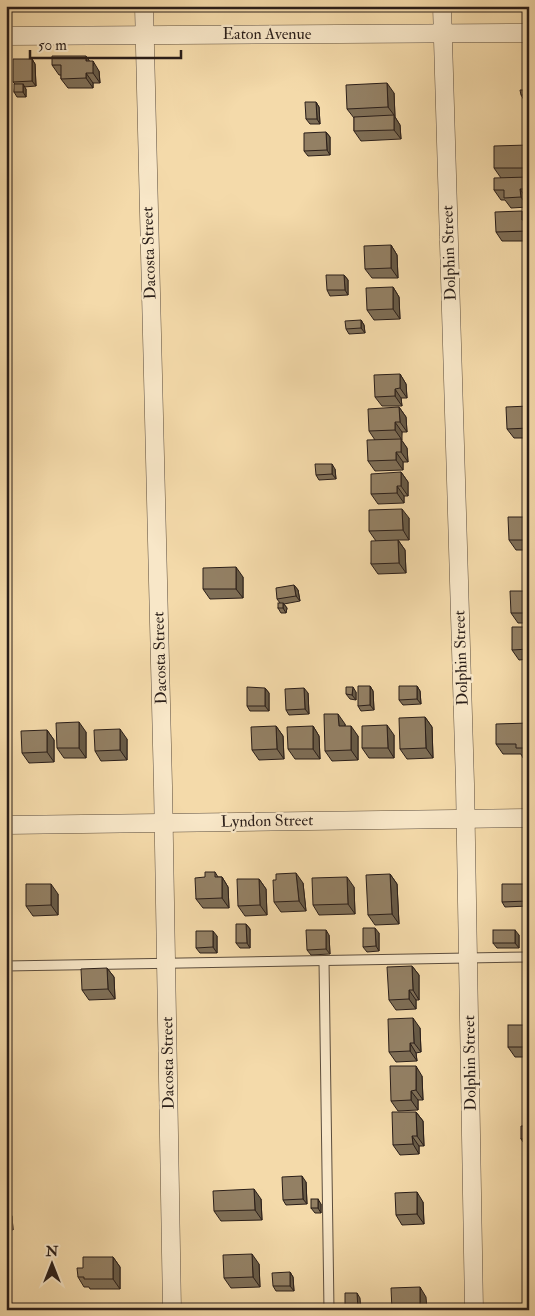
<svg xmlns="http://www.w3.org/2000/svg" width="535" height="1316" font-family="'IM FELL Double Pica',serif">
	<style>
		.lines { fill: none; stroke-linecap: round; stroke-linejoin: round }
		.service-casing { stroke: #5c4d3d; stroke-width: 11 }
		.minor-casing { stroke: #5c4d3d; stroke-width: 19 }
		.service { stroke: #f8e7c8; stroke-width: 9 }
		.minor { stroke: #f8e7c8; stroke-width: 18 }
		.wall { fill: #7e6e56; stroke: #2a1e19 }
		.shaded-wall { fill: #675a46; stroke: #2a1e19 }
		.building { fill: #938064; stroke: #2a1e19 }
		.labels { text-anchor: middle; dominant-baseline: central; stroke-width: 4.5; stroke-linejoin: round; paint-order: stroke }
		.street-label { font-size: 16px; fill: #2a1e19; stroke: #f8e7c8 }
	</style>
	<rect width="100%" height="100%" fill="#f4daaa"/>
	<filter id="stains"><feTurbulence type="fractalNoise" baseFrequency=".004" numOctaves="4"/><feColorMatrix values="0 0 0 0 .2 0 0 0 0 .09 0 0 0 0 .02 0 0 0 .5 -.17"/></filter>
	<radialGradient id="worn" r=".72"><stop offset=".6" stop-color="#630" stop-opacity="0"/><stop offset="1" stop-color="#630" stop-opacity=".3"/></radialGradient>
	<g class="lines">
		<defs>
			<g id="service">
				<polyline points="324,961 329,1310"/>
				<polyline points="6,966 529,957"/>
			</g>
			<g id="minor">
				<polyline points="144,6 163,786 172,1310"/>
				<polyline points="442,6 465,784 474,1310"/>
				<polyline points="6,36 529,33"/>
				<polyline points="6,825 529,818"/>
			</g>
		</defs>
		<use href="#service" class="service-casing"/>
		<use href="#minor" class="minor-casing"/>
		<use href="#service" class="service"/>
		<use href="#minor" class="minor"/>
	</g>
	<g class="wall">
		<polygon points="6,6 23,6 23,10 6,11"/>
		<polygon points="32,59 35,64 36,86 24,87 26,89 26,97 17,97 14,92 15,84 13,82"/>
		<polygon points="89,61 99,71 100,83 93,83 93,88 68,88 61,79 61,75 59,75 52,65"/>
		<polygon points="529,90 529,100 524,100 521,95"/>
		<polygon points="394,93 395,117 400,125 401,139 361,141 354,131 354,118 347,109"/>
		<polygon points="316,102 319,107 320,124 310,124 306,119"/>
		<polygon points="326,132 330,137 330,155 308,156 304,151"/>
		<polygon points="528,145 529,199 527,199 528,207 511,208 505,200 501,200 494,190 501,178 494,168"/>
		<polygon points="529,222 529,241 502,241 496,232"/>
		<polygon points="391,245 397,255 398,278 372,278 365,269"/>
		<polygon points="344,275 348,280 348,295 330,296 327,290"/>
		<polygon points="393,287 399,297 400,319 374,320 367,310"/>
		<polygon points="361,320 364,325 365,333 349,334 346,329"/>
		<polygon points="400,374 406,384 407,398 401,398 402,406 382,406 375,397"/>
		<polygon points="529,406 529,438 514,438 507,429"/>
		<polygon points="399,407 406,417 407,432 402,432 401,440 407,448 408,462 403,462 403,470 375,471 368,461 375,440 369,431"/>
		<polygon points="335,469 336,479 319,480 316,475"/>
		<polygon points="401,472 408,482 408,496 404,496 404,503 378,504 371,494"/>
		<polygon points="529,517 529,550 516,550 509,540"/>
		<polygon points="409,518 409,540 398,540 405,550 406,573 378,574 371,564 376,541 369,531"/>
		<polygon points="243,577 243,598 210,599 203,589"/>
		<polygon points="294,585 298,590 300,601 284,604 287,608 286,613 281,613 278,608 280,603 277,599"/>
		<polygon points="529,591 529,623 518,623 511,613"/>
		<polygon points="529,627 529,659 519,660 512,650"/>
		<polygon points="370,686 373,691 374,710 361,711 358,706"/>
		<polygon points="417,686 420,691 421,704 403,705 399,700"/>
		<polygon points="265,688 269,693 269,711 250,711 247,706"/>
		<polygon points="356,692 356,700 350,699 346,694"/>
		<polygon points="308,693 309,714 289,715 286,710"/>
		<polygon points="425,717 432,727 433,758 407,759 400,749"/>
		<polygon points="529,723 529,757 523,758 521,754 503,754 496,744"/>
		<polygon points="345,724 345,726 358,736 358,760 332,761 325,751"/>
		<polygon points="276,726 283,736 284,759 259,760 252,750"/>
		<polygon points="313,726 319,736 320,759 295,759 288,749"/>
		<polygon points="47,730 54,740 54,762 29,763 22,753"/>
		<polygon points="86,732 86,758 64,758 57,748"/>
		<polygon points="394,735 394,758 369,758 362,748"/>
		<polygon points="127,739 127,760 101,761 95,751"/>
		<polygon points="215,872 218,877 222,877 228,887 229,908 203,908 196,899 205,877"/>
		<polygon points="390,874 397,884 399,924 375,925 368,915"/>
		<polygon points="259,879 266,889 267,915 245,916 238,906"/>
		<polygon points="303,883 306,911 281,912 274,902"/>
		<polygon points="527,884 529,886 529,906 505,907 502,902"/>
		<polygon points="354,887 355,914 319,915 313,905"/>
		<polygon points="58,894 58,915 33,916 26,906"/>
		<polygon points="246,924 250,929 250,948 240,948 236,943"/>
		<polygon points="379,933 379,951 367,952 363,947"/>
		<polygon points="329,935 330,954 311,955 307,950"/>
		<polygon points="519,935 519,948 497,948 493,943"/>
		<polygon points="217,936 217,953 200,953 196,948"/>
		<polygon points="412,966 419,975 419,1000 416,1000 416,1009 396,1010 389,1000"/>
		<polygon points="107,968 114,977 115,999 89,1000 82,990"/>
		<polygon points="529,1025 529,1057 515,1057 508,1047"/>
		<polygon points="420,1028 421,1052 416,1053 417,1061 396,1062 389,1052"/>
		<polygon points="422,1076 423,1100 418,1100 418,1110 398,1111 391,1101"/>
		<polygon points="6,1077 9,1081 10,1100 6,1100"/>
		<polygon points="529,1110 529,1149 528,1149 521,1139 526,1126"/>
		<polygon points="416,1112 423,1121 424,1146 419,1146 419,1154 400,1155 393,1145"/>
		<polygon points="529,1154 529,1188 524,1181"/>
		<polygon points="306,1182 307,1204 286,1205 283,1200"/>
		<polygon points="261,1199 262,1220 221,1221 214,1211"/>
		<polygon points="423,1202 424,1224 402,1225 396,1215"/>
		<polygon points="321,1204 321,1213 315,1213 311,1208"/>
		<polygon points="6,1211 12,1216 13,1230 6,1230"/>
		<polygon points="113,1257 120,1267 120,1289 90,1289 89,1287 84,1287 78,1277 83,1268"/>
		<polygon points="259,1264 260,1287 231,1288 224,1278"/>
		<polygon points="290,1272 293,1277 294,1291 276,1291 273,1286"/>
	</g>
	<g class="shaded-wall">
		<polygon points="86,56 93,66 93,61 99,71 100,83 93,73 86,61"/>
		<polygon points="32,59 35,64 36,86 32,81"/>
		<polygon points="86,73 93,83 93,88 86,78"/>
		<polygon points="387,83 394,93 395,117 400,125 401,139 394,130 394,115 388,107"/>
		<polygon points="23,84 26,89 26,97 23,92"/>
		<polygon points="316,102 319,107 320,124 317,119"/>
		<polygon points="326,132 330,137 330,155 327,150"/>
		<polygon points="520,189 527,199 528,207 521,197"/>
		<polygon points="522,211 529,222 529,232 522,220"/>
		<polygon points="391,245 397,255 398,278 391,268"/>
		<polygon points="344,275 348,280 348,295 345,290"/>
		<polygon points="393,287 399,297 400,319 393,309"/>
		<polygon points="361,320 364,325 365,333 361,328"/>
		<polygon points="400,374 406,384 407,398 400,388"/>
		<polygon points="395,389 401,398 402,406 395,396"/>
		<polygon points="399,407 406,417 407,432 400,422"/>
		<polygon points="395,422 402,432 402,440 395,430"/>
		<polygon points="401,439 407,448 408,462 401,452"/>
		<polygon points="396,452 403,462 403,470 396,460"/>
		<polygon points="332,464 335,469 336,479 332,474"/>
		<polygon points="401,472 408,482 408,496 401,486"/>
		<polygon points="397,486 404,496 404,503 397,493"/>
		<polygon points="402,509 409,518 409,540 403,530"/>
		<polygon points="398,540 405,550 406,573 399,563"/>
		<polygon points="236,567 243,577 243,598 236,589"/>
		<polygon points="294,585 298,590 300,601 296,596"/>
		<polygon points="283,603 287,608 286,613 283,608"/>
		<polygon points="370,686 373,691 374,710 370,705"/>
		<polygon points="417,686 420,691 421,704 417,699"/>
		<polygon points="353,687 356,692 356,700 352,695"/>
		<polygon points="265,688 269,693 269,711 265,706"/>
		<polygon points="304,688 308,693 309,714 305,709"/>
		<polygon points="338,714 345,724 345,736 339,726"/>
		<polygon points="425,717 432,727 433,758 426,748"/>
		<polygon points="79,722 86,732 86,758 79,748"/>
		<polygon points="387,725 394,735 394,758 388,748"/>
		<polygon points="276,726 283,736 284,759 277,749"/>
		<polygon points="313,726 319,736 320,759 313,749"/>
		<polygon points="351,726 358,736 358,760 351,750"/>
		<polygon points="120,729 127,739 127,760 120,750"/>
		<polygon points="47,730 54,740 54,762 47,752"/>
		<polygon points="296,873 303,883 306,911 299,901"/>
		<polygon points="390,874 397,884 399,924 392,914"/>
		<polygon points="222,877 228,887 229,908 222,898"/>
		<polygon points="347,877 354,887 355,914 348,904"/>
		<polygon points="259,879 266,889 267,915 260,905"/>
		<polygon points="51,884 58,894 58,915 51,905"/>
		<polygon points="527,884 529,886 529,904 527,901"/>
		<polygon points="246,924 250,929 250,948 247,943"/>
		<polygon points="375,928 379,933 379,951 376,946"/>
		<polygon points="326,930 329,935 330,954 326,949"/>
		<polygon points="515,930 519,935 519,948 515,943"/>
		<polygon points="213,931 217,936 217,953 213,947"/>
		<polygon points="412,966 419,975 419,1000 413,990"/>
		<polygon points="107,968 114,977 115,999 108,989"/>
		<polygon points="409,990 416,1000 416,1009 409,999"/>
		<polygon points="413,1018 420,1028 421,1052 414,1043"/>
		<polygon points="410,1043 416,1053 417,1061 410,1051"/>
		<polygon points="416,1066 422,1076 423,1100 416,1090"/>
		<polygon points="6,1077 9,1081 10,1100 6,1095"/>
		<polygon points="411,1091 418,1100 418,1110 411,1100"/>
		<polygon points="416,1112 423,1121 424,1146 417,1136"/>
		<polygon points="412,1136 419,1146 419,1154 413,1144"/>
		<polygon points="302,1176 306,1182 307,1204 303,1199"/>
		<polygon points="254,1189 261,1199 262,1220 255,1210"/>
		<polygon points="417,1192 423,1202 424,1224 417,1214"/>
		<polygon points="318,1199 321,1204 321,1213 318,1208"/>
		<polygon points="9,1211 12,1216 13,1230 9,1225"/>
		<polygon points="252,1254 259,1264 260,1287 253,1277"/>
		<polygon points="113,1257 120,1267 120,1289 113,1279"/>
		<polygon points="290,1272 293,1277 294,1291 290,1286"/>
		<polygon points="420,1287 426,1297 427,1310 420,1310"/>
		<polygon points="357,1293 360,1298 361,1310 358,1310"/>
	</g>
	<g class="building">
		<polygon points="52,56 86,56 86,61 93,61 93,73 86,73 86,78 61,79 61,65 52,65"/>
		<polygon points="13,59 32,59 32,81 13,82"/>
		<polygon points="387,83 388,107 347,109 346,85"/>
		<rect x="14" y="84" width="9" height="8"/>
		<polygon points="520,90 528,90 529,95 521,95"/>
		<polygon points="305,102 316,102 317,119 306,119"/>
		<polygon points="394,115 394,130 354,131 354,117"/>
		<polygon points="326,132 327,150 304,151 304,133"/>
		<polygon points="528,145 529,168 494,168 494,146"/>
		<polygon points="529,177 529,189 520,189 521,197 504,198 504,190 494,190 494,178"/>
		<polygon points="522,211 522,220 528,220 528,231 496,232 495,212"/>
		<polygon points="391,245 391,268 365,269 364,246"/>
		<polygon points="326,275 344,275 345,290 327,290"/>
		<polygon points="393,287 393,309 367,310 366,288"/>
		<polygon points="361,320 361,328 346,329 345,321"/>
		<polygon points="400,374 400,388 395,389 395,396 375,397 374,375"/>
		<polygon points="529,406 529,428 507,429 506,407"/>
		<polygon points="399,407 400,422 395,422 395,430 369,431 368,409"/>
		<polygon points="401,439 401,452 396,452 396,460 368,461 367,440"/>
		<polygon points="315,464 332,464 332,474 316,475"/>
		<polygon points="401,472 401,486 397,486 397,493 371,494 371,474"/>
		<polygon points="402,509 403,530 369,531 369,510"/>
		<polygon points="508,517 529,517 529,540 509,540"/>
		<polygon points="398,540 399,563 371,564 371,541"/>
		<polygon points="236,567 236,589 203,589 203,568"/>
		<polygon points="294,585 296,596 277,599 276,588"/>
		<polygon points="510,591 529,591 529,613 511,613"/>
		<rect x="278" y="603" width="5" height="5"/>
		<polygon points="512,627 529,627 529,649 512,650"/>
		<polygon points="358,686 370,686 370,705 358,706"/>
		<polygon points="399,686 417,686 417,699 399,700"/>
		<polygon points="247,687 265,688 265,706 247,706"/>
		<polygon points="346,687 353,687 352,695 346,694"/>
		<polygon points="304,688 305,709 286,710 285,689"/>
		<polygon points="324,714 338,714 339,726 351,726 351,750 325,751"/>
		<polygon points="425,717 426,748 400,749 399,718"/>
		<polygon points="79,722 79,748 57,748 56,723"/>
		<polygon points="529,723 529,748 516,748 516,744 496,744 496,724"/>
		<polygon points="387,725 388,748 362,748 362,726"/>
		<polygon points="276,726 277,749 252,750 251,727"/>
		<polygon points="313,726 313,749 288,749 287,727"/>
		<polygon points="120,729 120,750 95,751 94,730"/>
		<polygon points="47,730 47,752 22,753 21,731"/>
		<polygon points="205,872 215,872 215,877 222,877 222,898 196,899 195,878 205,877"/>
		<polygon points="296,873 299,901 274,902 273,880 276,880 276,874"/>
		<polygon points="390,874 392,914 368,915 366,875"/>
		<polygon points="347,877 348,904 313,905 312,878"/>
		<polygon points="237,879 259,879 260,905 238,906"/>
		<polygon points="26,884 51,884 51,905 26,906"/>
		<polygon points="502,884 527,884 527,901 502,902"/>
		<polygon points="236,924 246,924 247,943 236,943"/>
		<polygon points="363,928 375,928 376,946 363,947"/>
		<polygon points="306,930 326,930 326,949 307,950"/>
		<rect x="493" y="930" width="22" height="13"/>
		<polygon points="196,931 213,931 213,947 196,948"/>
		<polygon points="412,966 413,990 409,990 409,999 389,1000 387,967"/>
		<polygon points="107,968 108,989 82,990 81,969"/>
		<polygon points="413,1018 414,1043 410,1043 410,1051 389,1052 388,1019"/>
		<rect x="508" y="1025" width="21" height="22"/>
		<polygon points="390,1066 416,1066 416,1090 411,1091 411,1100 391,1101"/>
		<polygon points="526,1110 529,1110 529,1139 521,1139 521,1126 526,1126"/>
		<polygon points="392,1112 416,1112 417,1136 412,1136 413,1144 393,1145"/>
		<rect x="524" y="1154" width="5" height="27"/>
		<polygon points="302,1176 303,1199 283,1200 282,1177"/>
		<polygon points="254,1189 255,1210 214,1211 213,1191"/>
		<polygon points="529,1190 529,1217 525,1217 525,1191"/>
		<polygon points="417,1192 417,1214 396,1215 395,1193"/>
		<rect x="311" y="1199" width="7" height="9"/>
		<rect x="6" y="1211" width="3" height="14"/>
		<rect x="525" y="1228" width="4" height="26"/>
		<polygon points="252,1254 253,1277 224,1278 223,1255"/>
		<polygon points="83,1257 113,1257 113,1279 84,1279 84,1277 78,1277 77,1268 83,1268"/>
		<polygon points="290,1272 290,1286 273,1286 272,1273"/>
		<polygon points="420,1287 420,1310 392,1310 391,1288"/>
		<polygon points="345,1293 357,1293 358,1310 345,1310"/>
		<rect x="6" y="1306" width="6" height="4"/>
	</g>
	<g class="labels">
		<g class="street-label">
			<text x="267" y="34">Eaton Avenue</text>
			<text transform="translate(149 253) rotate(-92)">Dacosta Street</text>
			<text transform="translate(449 253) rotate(-92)">Dolphin Street</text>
			<text transform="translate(160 658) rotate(-92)">Dacosta Street</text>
			<text transform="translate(461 658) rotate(-92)">Dolphin Street</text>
			<text transform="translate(267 821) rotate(-1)">Lyndon Street</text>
			<text transform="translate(168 1063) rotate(-91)">Dacosta Street</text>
			<text transform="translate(470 1063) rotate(-91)">Dolphin Street</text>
		</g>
	</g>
	<rect width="535" height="1316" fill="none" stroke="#f4daaa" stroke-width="25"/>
	<rect x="8" y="8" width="520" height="1301" fill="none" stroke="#2a1e19" stroke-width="2.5"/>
	<rect x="12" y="12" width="510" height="1291" fill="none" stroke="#2a1e19"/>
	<g transform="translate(52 1264)" stroke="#f8e7c8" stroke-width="4" paint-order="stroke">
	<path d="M0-4L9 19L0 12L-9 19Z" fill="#2a1e19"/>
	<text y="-8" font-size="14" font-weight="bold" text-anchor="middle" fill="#2a1e19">N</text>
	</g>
	<path d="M30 50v8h151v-8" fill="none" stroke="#2a1e19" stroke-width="2.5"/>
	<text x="38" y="50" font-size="15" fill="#2a1e19" stroke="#f8e7c8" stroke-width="4" paint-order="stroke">50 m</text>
	<rect width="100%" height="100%" filter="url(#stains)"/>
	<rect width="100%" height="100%" fill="url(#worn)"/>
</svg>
